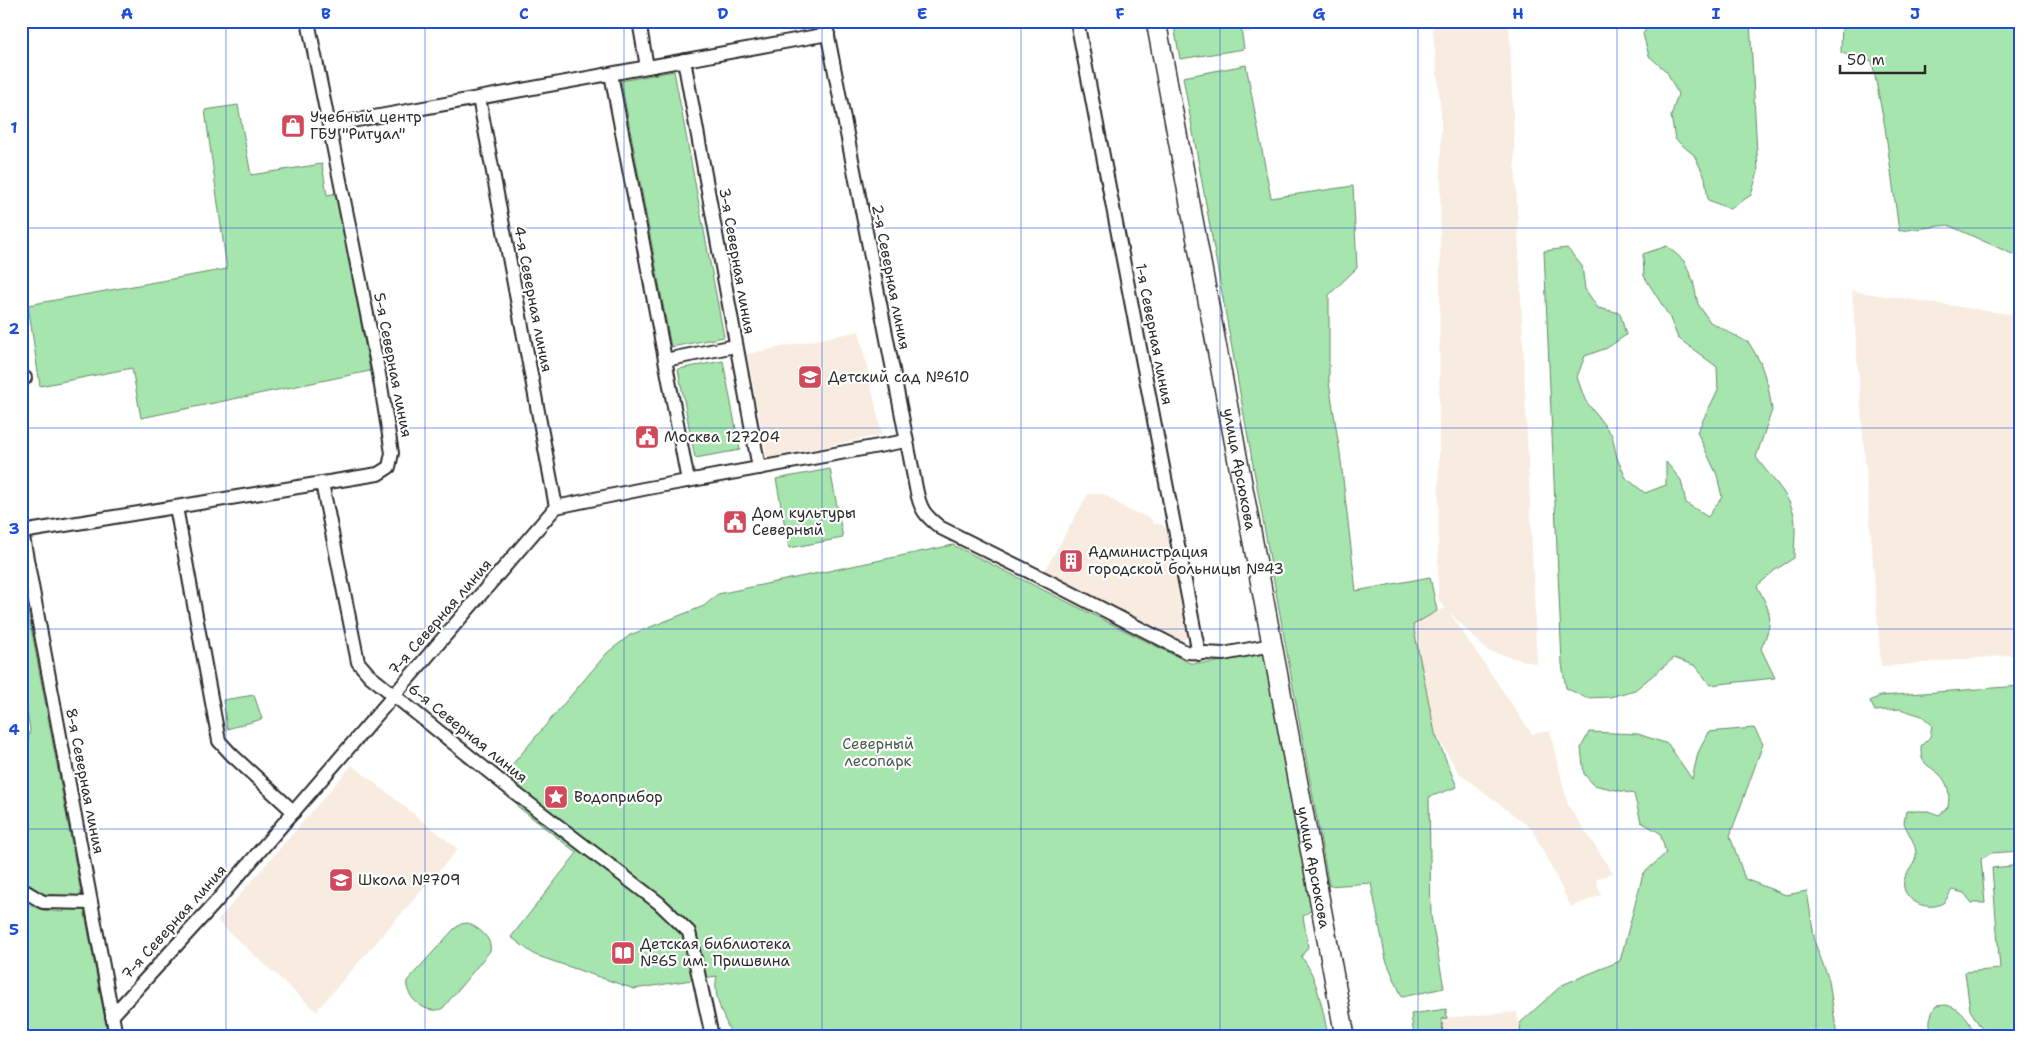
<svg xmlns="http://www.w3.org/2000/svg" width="2042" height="1057" font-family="'Shantell Sans',sans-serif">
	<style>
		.built { fill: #f8ece0 }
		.green { fill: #a6e5ad; stroke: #68886c }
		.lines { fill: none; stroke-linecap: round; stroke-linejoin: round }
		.street-casing { stroke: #2b2b2b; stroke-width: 16 }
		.secondary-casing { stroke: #2b2b2b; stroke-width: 22 }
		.street { stroke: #fff; stroke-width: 12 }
		.secondary { stroke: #fff; stroke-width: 19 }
		.grid { fill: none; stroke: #1d4ed8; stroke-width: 1; stroke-opacity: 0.55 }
		.labels { text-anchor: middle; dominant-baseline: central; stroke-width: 4.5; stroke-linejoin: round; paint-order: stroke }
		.poi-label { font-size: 15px; fill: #2b2b2b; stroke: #fff; text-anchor: start }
		.street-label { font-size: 15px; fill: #2b2b2b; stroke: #fff }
		.park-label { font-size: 15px; fill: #4a5a4c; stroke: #fff }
		.neatline { fill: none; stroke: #1d4ed8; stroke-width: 2 }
		.grid-label { font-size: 16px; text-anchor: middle; font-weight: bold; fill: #1d4ed8 }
	</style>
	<rect width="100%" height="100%" fill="#fff"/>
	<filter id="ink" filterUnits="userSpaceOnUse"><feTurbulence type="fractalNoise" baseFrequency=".02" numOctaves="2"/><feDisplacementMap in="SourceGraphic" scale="10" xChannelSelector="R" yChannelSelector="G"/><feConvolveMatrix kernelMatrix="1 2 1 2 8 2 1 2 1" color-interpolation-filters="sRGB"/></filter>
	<g filter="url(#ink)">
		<g class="built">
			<polygon points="1240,21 1304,21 1242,34"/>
			<polygon points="1432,21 1509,21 1537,664 1488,651 1449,612 1532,734 1550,731 1568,805 1613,873 1596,879 1601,895 1571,907 1532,829 1459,773 1435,733 1413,625 1437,611 1446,608 1438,600 1441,114"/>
			<polygon points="1852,291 2015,315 2018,330 2021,330 2021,654 1881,667"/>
			<polygon points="859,331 882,435 767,458 747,354"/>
			<polygon points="1088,494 1104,494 1128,510 1151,518 1153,524 1161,524 1166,528 1187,634 1186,639 1181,640 1044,572"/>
			<polygon points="352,765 458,849 316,1011 217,921"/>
			<polygon points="1517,1012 1521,1036 1443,1036 1442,1018"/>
		</g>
		<g class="green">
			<polygon points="1173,21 1240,21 1244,49 1180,59"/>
			<polygon points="1651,21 1750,21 1758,172 1751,195 1730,209 1708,200 1705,177 1694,155 1675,139 1671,116 1678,94 1667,72 1649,56 1643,34"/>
			<polygon points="1842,21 2021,21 2021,258 1948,225 1899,231 1885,127 1872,61 1841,53"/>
			<polygon points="1246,65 1271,198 1353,186 1357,268 1329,295 1329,382 1340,453 1356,591 1430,577 1437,611 1413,625 1435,733 1457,787 1429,797 1431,916 1444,988 1402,997 1386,960 1371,883 1329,886 1183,77"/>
			<polygon points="674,71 724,337 671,347 621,81"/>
			<polygon points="238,105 251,175 322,164 327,195 337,193 370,371 141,418 132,368 40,386 28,305 227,269 205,110"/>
			<path d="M 1667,246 L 1684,261 L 1693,281 L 1698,304 L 1710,322 L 1749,343 L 1760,362 L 1768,386 L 1772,410 L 1756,457 C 1768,475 1786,490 1793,511 C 1797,525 1794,543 1794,558 L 1775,570 L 1757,586 C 1772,615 1774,618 1761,649 L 1775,678 L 1710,685 L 1696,666 L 1674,658 L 1635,690 L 1610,697 L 1586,698 L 1566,688 L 1562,664 L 1544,251 L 1567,248 L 1582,266 L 1585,289 L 1598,308 L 1620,313 L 1626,335 L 1607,348 L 1585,356 L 1577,377 L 1585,400 L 1612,435 L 1617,458 L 1626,478 L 1645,493 L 1666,485 L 1666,462 L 1681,480 L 1686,503 L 1708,517 L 1722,497 L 1717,475 L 1697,432 L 1718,390 L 1717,367 L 1678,338 L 1669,316 L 1644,276 L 1643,254 Z"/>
			<polygon points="723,361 740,450 695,458 678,369"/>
			<polygon points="830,469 843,538 789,548 776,479"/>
			<path d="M 953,545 L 1190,663 L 1211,663 L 1266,653 L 1316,907 L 1303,916 L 1308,947 L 1301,957 C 1316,971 1324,1015 1328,1036 L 732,1036 C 724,1017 712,996 717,976 L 634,989 L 535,955 L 511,937 L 577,853 L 517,806 L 527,793 L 505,773 L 607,653 L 630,635 L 704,606 L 718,594 Z"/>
			<polygon points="21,574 108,1036 21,1036 21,902 43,910 64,912 61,896 39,893 21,876 21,748 27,745 30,729 21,679"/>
			<path d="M 2021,686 L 2021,851 L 1991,853 L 1981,859 L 1985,903 L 1972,903 L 1964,893 L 1952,890 C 1949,894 1947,900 1943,903 C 1930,911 1908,904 1904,888 C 1901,874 1914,869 1916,856 C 1917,845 1908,833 1904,823 L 1906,811 L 1928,811 L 1939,815 L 1948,807 C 1950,795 1949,783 1939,774 C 1933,768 1925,766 1922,758 C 1921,755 1921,749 1921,746 L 1930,737 L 1932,725 L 1922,716 L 1900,709 L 1875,711 L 1870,701 L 1880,696 Z"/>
			<polygon points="254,695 262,719 227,729 223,700"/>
			<polygon points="1754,728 1763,744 1730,836 1745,879 1786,895 1807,891 1815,943 1829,980 1837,1036 1521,1036 1520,1023 1562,985 1620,961 1643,874 1666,853 1660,833 1641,822 1634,794 1594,785 1584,774 1581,748 1589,732 1638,734 1668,744 1692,779 1698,753 1708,732"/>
			<polygon points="2021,865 2021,1036 1986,1036 1970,1010 1965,972 2000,969 1992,868"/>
			<path d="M 468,923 C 479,928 493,939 490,951 L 443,1008 C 428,1017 404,997 407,981 L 454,929 L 461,924 Z"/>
			<path d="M 1947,1005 C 1965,1011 1967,1020 1977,1036 L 1935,1036 C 1927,1025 1929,1017 1936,1006 Z"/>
			<polygon points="1446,1009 1447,1018 1442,1019 1443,1036 1414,1036 1411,1014"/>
		</g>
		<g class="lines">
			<defs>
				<g id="street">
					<polyline points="639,21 647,67"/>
					<path d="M 825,21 L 916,488 C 920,509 924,515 941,528 L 1048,581 L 1186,652 L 1223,654 L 1272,645"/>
					<polyline points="1077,21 1199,654"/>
					<polyline points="684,60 759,468"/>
					<polyline points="611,74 688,481"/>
					<polyline points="479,98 556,507"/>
					<polyline points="330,125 828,34"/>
					<polyline points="665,360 735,346"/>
					<polyline points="21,378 25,378"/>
					<polyline points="322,483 358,662 370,676 514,792 659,903 689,932 712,1036"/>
					<polyline points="176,507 219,741 232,755 294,812"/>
					<polyline points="21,889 43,902 91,903"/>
					<polyline points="112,1016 215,903 556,507 643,489 906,441"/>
					<polyline points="116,1036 22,532 378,474 389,467 392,453 379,374 308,21"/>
				</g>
				<g id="secondary">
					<path id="s1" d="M 1156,21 L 1345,1036"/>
				</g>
			</defs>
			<use href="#street" class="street-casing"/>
			<use href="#secondary" class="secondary-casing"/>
			<use href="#street" class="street"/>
			<use href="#secondary" class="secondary"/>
		</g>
	</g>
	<path class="grid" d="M 226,21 L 226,1036M 425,21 L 425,1036M 624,21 L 624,1036M 822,21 L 822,1036M 1021,21 L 1021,1036M 1220,21 L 1220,1036M 1418,21 L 1418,1036M 1617,21 L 1617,1036M 1816,21 L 1816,1036M 21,228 L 2021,228M 21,428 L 2021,428M 21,629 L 2021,629M 21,829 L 2021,829"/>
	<defs>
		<symbol id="shop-square" viewBox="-11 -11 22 22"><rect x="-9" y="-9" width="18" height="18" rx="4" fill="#d1495b" stroke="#fff"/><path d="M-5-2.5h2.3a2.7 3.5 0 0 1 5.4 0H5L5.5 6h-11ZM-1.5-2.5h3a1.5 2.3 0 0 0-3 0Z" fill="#fff"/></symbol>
		<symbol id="school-square" viewBox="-11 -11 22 22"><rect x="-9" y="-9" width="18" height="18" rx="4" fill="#d1495b" stroke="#fff"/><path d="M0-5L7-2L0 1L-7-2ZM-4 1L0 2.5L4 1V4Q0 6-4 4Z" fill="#fff"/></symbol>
		<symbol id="civic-square" viewBox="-11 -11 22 22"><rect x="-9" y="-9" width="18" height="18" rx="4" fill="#d1495b" stroke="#fff"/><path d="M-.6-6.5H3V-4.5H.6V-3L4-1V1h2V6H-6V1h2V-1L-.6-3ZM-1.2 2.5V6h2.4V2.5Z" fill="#fff"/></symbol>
		<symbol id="building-square" viewBox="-11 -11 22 22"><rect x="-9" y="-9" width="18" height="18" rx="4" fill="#d1495b" stroke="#fff"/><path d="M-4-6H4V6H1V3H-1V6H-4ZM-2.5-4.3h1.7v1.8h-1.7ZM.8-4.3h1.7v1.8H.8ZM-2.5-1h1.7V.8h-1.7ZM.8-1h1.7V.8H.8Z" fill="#fff"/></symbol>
		<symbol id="sight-square" viewBox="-11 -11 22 22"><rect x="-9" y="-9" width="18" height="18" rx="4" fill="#d1495b" stroke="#fff"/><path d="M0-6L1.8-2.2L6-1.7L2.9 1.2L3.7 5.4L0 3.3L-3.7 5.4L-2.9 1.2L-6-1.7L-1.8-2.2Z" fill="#fff"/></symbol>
		<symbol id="library-square" viewBox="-11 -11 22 22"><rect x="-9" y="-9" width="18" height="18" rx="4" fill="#d1495b" stroke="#fff"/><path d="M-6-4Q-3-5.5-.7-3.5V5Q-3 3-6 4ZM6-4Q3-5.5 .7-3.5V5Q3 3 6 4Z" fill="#fff"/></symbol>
	</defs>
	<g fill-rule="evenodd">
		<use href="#shop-square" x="279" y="112" width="28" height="28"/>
		<use href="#school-square" x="796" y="363" width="28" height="28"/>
		<use href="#civic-square" x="633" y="423" width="28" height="28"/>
		<use href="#civic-square" x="721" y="508" width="28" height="28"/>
		<use href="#building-square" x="1057" y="547" width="28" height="28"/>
		<use href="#sight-square" x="542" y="783" width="28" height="28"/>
		<use href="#school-square" x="327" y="866" width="28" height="28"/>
		<use href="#library-square" x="609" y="939" width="28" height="28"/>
	</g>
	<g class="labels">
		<g class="poi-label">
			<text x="310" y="117">Учебный центр<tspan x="310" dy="17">ГБУ "Ритуал"</tspan></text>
			<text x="828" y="377">Детский сад №610</text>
			<text x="664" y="437">Москва 127204</text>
			<text x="752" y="513">Дом культуры<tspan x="752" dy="17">Северный</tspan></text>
			<text x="1088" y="552">Администрация<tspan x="1088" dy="17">городской больницы №43</tspan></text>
			<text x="574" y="797">Водоприбор</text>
			<text x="358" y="880">Школа №709</text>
			<text x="640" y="944">Детская библиотека<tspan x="640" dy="17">№65 им. Пришвина</tspan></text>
		</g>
		<g class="street-label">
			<text transform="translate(737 261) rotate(80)">3-я Северная линия</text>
			<text transform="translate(891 277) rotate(79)">2-я Северная линия</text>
			<text transform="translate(533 299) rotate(79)">4-я Северная линия</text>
			<text transform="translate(1154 334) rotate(79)">1-я Северная линия</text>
			<text transform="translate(393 365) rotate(79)">5-я Северная линия</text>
			<text stroke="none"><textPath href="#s1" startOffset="456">улица Арсюкова</textPath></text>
			<text transform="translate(440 617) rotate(-49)">7-я Северная линия</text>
			<text transform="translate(468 733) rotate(39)">6-я Северная линия</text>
			<text transform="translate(85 781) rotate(79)">8-я Северная линия</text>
			<text stroke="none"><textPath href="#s1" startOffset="861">улица Арсюкова</textPath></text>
			<text transform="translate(174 922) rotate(-48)">7-я Северная линия</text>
		</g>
		<g class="park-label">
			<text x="878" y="744">Северный<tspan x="878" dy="17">лесопарк</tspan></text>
		</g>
	</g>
	<rect width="2042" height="1057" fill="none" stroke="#fff" stroke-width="55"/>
	<path d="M1840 65v8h85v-8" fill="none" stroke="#2b2b2b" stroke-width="2.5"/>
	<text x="1847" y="65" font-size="15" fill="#2b2b2b" stroke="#ffffff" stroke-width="4" paint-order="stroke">50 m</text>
	<rect x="28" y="28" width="1986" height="1002" class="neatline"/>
	<g class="grid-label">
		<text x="127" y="19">A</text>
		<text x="326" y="19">B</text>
		<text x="524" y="19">C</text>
		<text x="723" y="19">D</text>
		<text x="922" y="19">E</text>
		<text x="1120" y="19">F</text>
		<text x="1319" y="19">G</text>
		<text x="1518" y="19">H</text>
		<text x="1716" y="19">I</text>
		<text x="1915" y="19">J</text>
		<text x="14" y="133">1</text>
		<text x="14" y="334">2</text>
		<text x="14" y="534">3</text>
		<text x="14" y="735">4</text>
		<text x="14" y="935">5</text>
	</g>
</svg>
